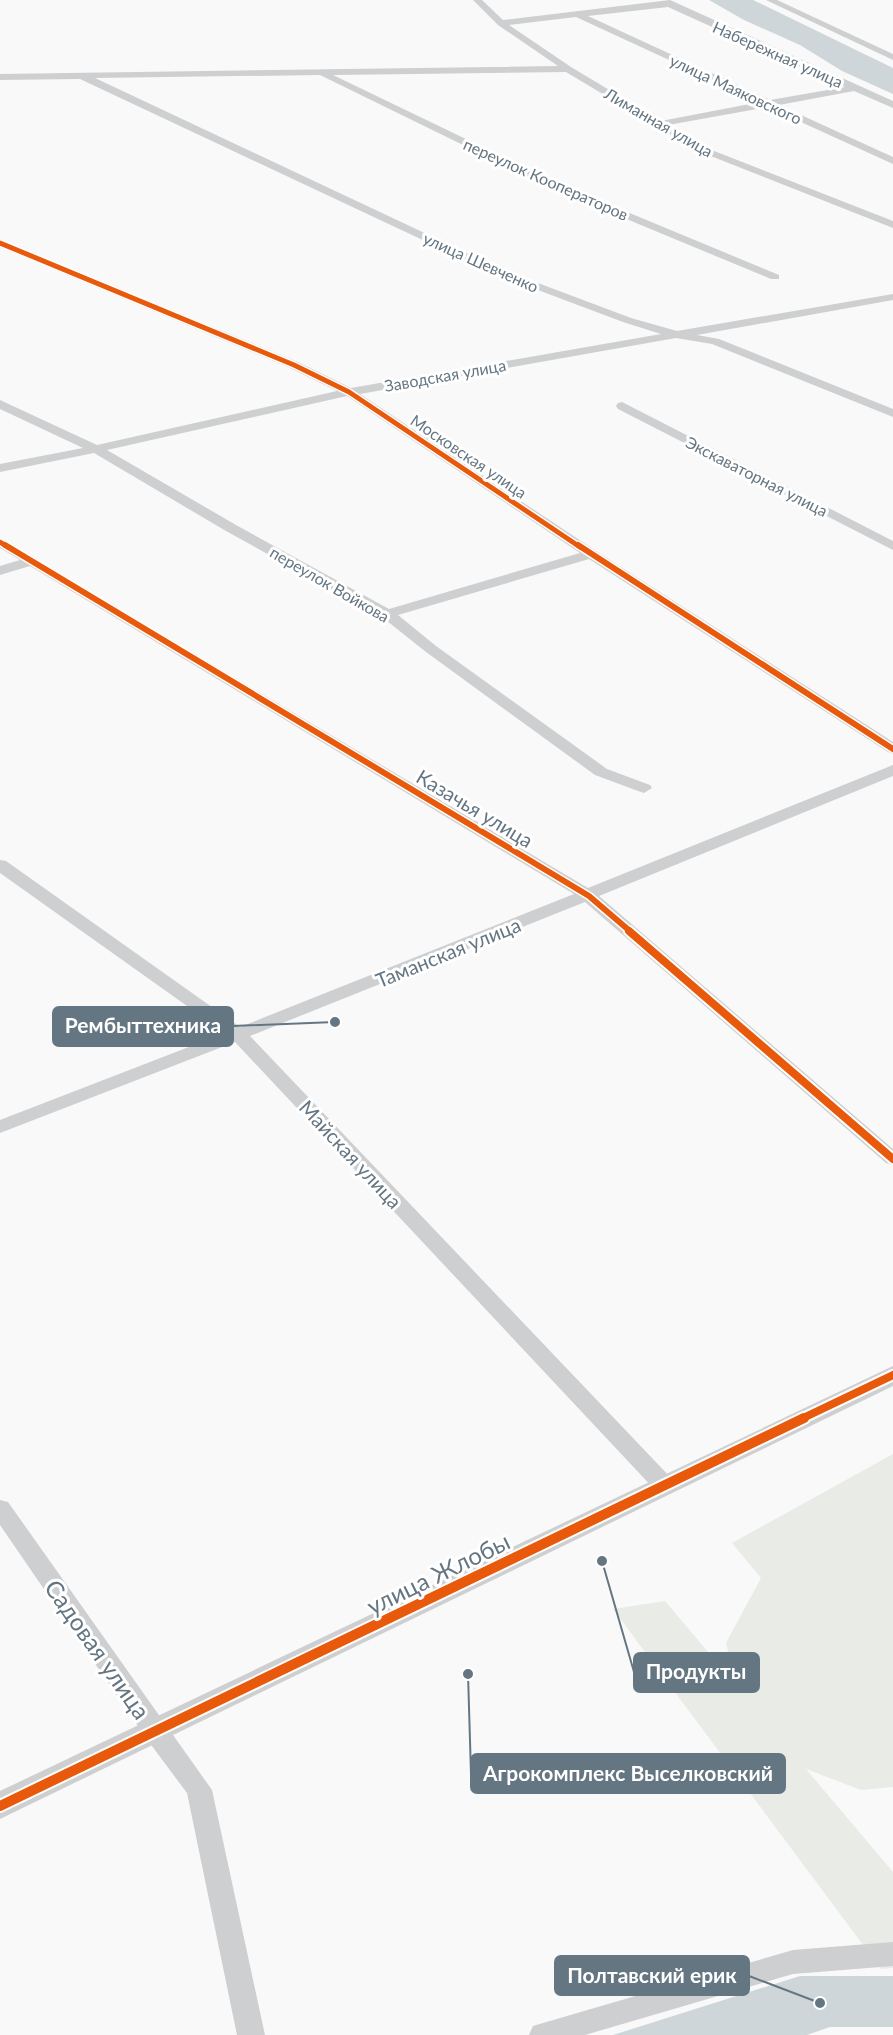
<svg xmlns="http://www.w3.org/2000/svg" width="893" height="2035" font-family="Lato,sans-serif">
	<style>
		.green { fill: #e8ebe6 }
		.water { fill: #ced6d9 }
		.lines { fill: none; stroke-linecap: round; stroke-linejoin: round }
		.minor { fill: #cecfd0; fill-rule: evenodd }
		.tertiary { fill: #cecfd0; fill-rule: evenodd }
		.cycleway-far3-casing { stroke: #fff; stroke-width: 8 }
		.cycleway-far2-casing { stroke: #fff; stroke-width: 9 }
		.cycleway-far1-casing { stroke: #fff; stroke-width: 12 }
		.cycleway-casing { stroke: #fff; stroke-width: 14 }
		.cycleway-far3 { stroke: #e8590c; stroke-width: 5 }
		.cycleway-far2 { stroke: #e8590c; stroke-width: 6 }
		.cycleway-far1 { stroke: #e8590c; stroke-width: 8 }
		.cycleway { stroke: #e8590c; stroke-width: 10 }
		.labels { text-anchor: middle; dominant-baseline: central; stroke-width: 6; stroke-linejoin: round; paint-order: stroke }
		.far-street-label { font-size: 16px; fill: #657683; stroke: #fff }
		.street-label { font-size: 20px; fill: #657683; stroke: #fff }
		.near-street-label { font-size: 24px; fill: #657683; stroke: #fff }
		.leader { fill: none; stroke: #657683; stroke-width: 2 }
		.callout-dot { fill: #657683; stroke: #fff; stroke-width: 2 }
		.callout { fill: #657683; stroke: #657683; stroke-width: 2 }
		.callout-label { font-size: 21px; text-anchor: middle; font-weight: bold; fill: #fff }
	</style>
	<rect width="100%" height="100%" fill="#f9f9f9"/>
	<polygon class="green" points="893,1454 893,1787 861,1790 806,1769 893,1872 893,1968 881,1969 613,1609 665,1601 736,1685 726,1643 761,1578 732,1543"/>
	<g class="water">
		<polygon points="709,0 753,0 893,68 893,94 842,71 800,45 744,20"/>
		<polygon points="800,1976 893,1976 893,2027 830,2027 807,2035 613,2035"/>
	</g>
	<g class="lines">
		<g class="minor">
			<path d="M 473,0 L 482,0 L 503,20 L 670,0 L 893,101 L 893,108 L 854,91 L 779,105 L 893,157 L 893,164 L 768,107 L 668,125 L 704,147 L 893,221 L 893,228 L 698,151 L 566,72 L 333,75 L 555,182 L 779,275 L 779,279 L 771,279 L 547,186 L 320,75 L 95,78 L 501,269 L 631,318 L 677,331 L 893,294 L 893,300 L 697,335 L 719,339 L 893,409 L 893,417 L 712,344 L 676,338 L 360,394 L 596,551 L 893,742 L 893,754 L 888,752 L 589,559 L 398,615 L 436,646 L 607,769 L 650,785 L 652,788 L 644,793 L 638,791 L 595,775 L 426,652 L 382,617 L 226,531 L 94,453 L 0,472 L 0,464 L 83,448 L 0,409 L 0,400 L 97,445 L 337,391 L 290,368 L 0,247 L 0,240 L 298,362 L 351,388 L 661,334 L 623,322 L 493,273 L 80,79 L 0,80 L 0,74 L 558,66 L 498,25 ZM 668,7 L 845,87 L 770,100 L 588,16 ZM 576,17 L 760,102 L 661,121 L 571,67 L 509,25 ZM 347,396 L 580,553 L 389,609 L 236,525 L 107,450 Z"/>
			<polygon points="766,0 777,0 893,54 893,60"/>
			<polygon points="622,402 893,541 893,550 618,409 616,406 618,403"/>
			<polygon points="0,538 588,888 893,765 893,776 599,896 893,1149 893,1165 886,1163 585,902 250,1036 672,1479 675,1485 672,1491 664,1493 656,1491 235,1042 0,1133 0,1120 225,1033 0,873 0,860 6,861 240,1027 574,894 30,566 0,575 0,566 20,560 0,548"/>
			<polygon points="0,1500 8,1502 212,1790 265,2035 237,2035 187,1793 146,1738 0,1525"/>
			<polygon points="893,1942 893,1966 793,1974 585,2035 529,2035 533,2026 543,2023 793,1950"/>
		</g>
		<polygon class="tertiary" points="893,1366 893,1386 0,1819 0,1791"/>
		<defs>
			<g id="cycleway-far3">
				<polyline points="0,243 294,365 349,392 580,547"/>
				<polyline points="0,542 8,547"/>
			</g>
			<g id="cycleway-far2">
				<polyline points="5,545 589,896 631,932"/>
				<polyline points="578,545 893,749"/>
			</g>
			<g id="cycleway-far1">
				<polyline points="629,931 893,1159"/>
				<polyline points="801,1419 893,1375"/>
			</g>
			<polyline id="cycleway" points="0,1806 804,1418"/>
		</defs>
		<use href="#cycleway-far3" class="cycleway-far3-casing"/>
		<use href="#cycleway-far2" class="cycleway-far2-casing"/>
		<use href="#cycleway-far1" class="cycleway-far1-casing"/>
		<use href="#cycleway" class="cycleway-casing"/>
		<use href="#cycleway-far3" class="cycleway-far3"/>
		<use href="#cycleway-far2" class="cycleway-far2"/>
		<use href="#cycleway-far1" class="cycleway-far1"/>
		<use href="#cycleway" class="cycleway"/>
	</g>
	<g class="labels">
		<g class="far-street-label">
			<text transform="translate(778 54) rotate(24)">Набережная улица</text>
			<text transform="translate(736 89) rotate(25)">улица Маяковского</text>
			<text transform="translate(659 122) rotate(30)">Лиманная улица</text>
			<text transform="translate(546 179) rotate(24)">переулок Кооператоров</text>
			<text transform="translate(481 262) rotate(24)">улица Шевченко</text>
			<text transform="translate(445 375) rotate(-10)">Заводская улица</text>
			<text transform="translate(469 456) rotate(34)">Московская улица</text>
			<text transform="translate(757 476) rotate(27)">Экскаваторная улица</text>
			<text transform="translate(330 584) rotate(30)">переулок Войкова</text>
		</g>
		<g class="street-label">
			<text transform="translate(475 808) rotate(31)">Казачья улица</text>
			<text transform="translate(448 952) rotate(-22)">Таманская улица</text>
			<text transform="translate(351 1154) rotate(47)">Майская улица</text>
		</g>
		<g class="near-street-label">
			<text transform="translate(438 1573) rotate(-26)">улица Жлобы</text>
			<text transform="translate(98 1649) rotate(55)">Садовая улица</text>
		</g>
	</g>
	<path class="leader" d="M335 1022L233 1026M602 1561L634 1672M468 1674L471 1774M820 2003L749 1976"/>
	<g class="callout-dot">
		<circle cx="335" cy="1022" r="6"/>
		<circle cx="602" cy="1561" r="6"/>
		<circle cx="468" cy="1674" r="6"/>
		<circle cx="820" cy="2003" r="6"/>
	</g>
	<g class="callout">
		<rect x="53" y="1007" width="180" height="39" rx="6"/>
		<rect x="634" y="1653" width="125" height="39" rx="6"/>
		<rect x="471" y="1754" width="314" height="39" rx="6"/>
		<rect x="555" y="1956" width="194" height="39" rx="6"/>
	</g>
	<g class="callout-label">
		<text x="143" y="1033">Рембыттехника</text>
		<text x="696" y="1679">Продукты</text>
		<text x="628" y="1781">Агрокомплекс Выселковский</text>
		<text x="652" y="1983">Полтавский ерик</text>
	</g>
</svg>
